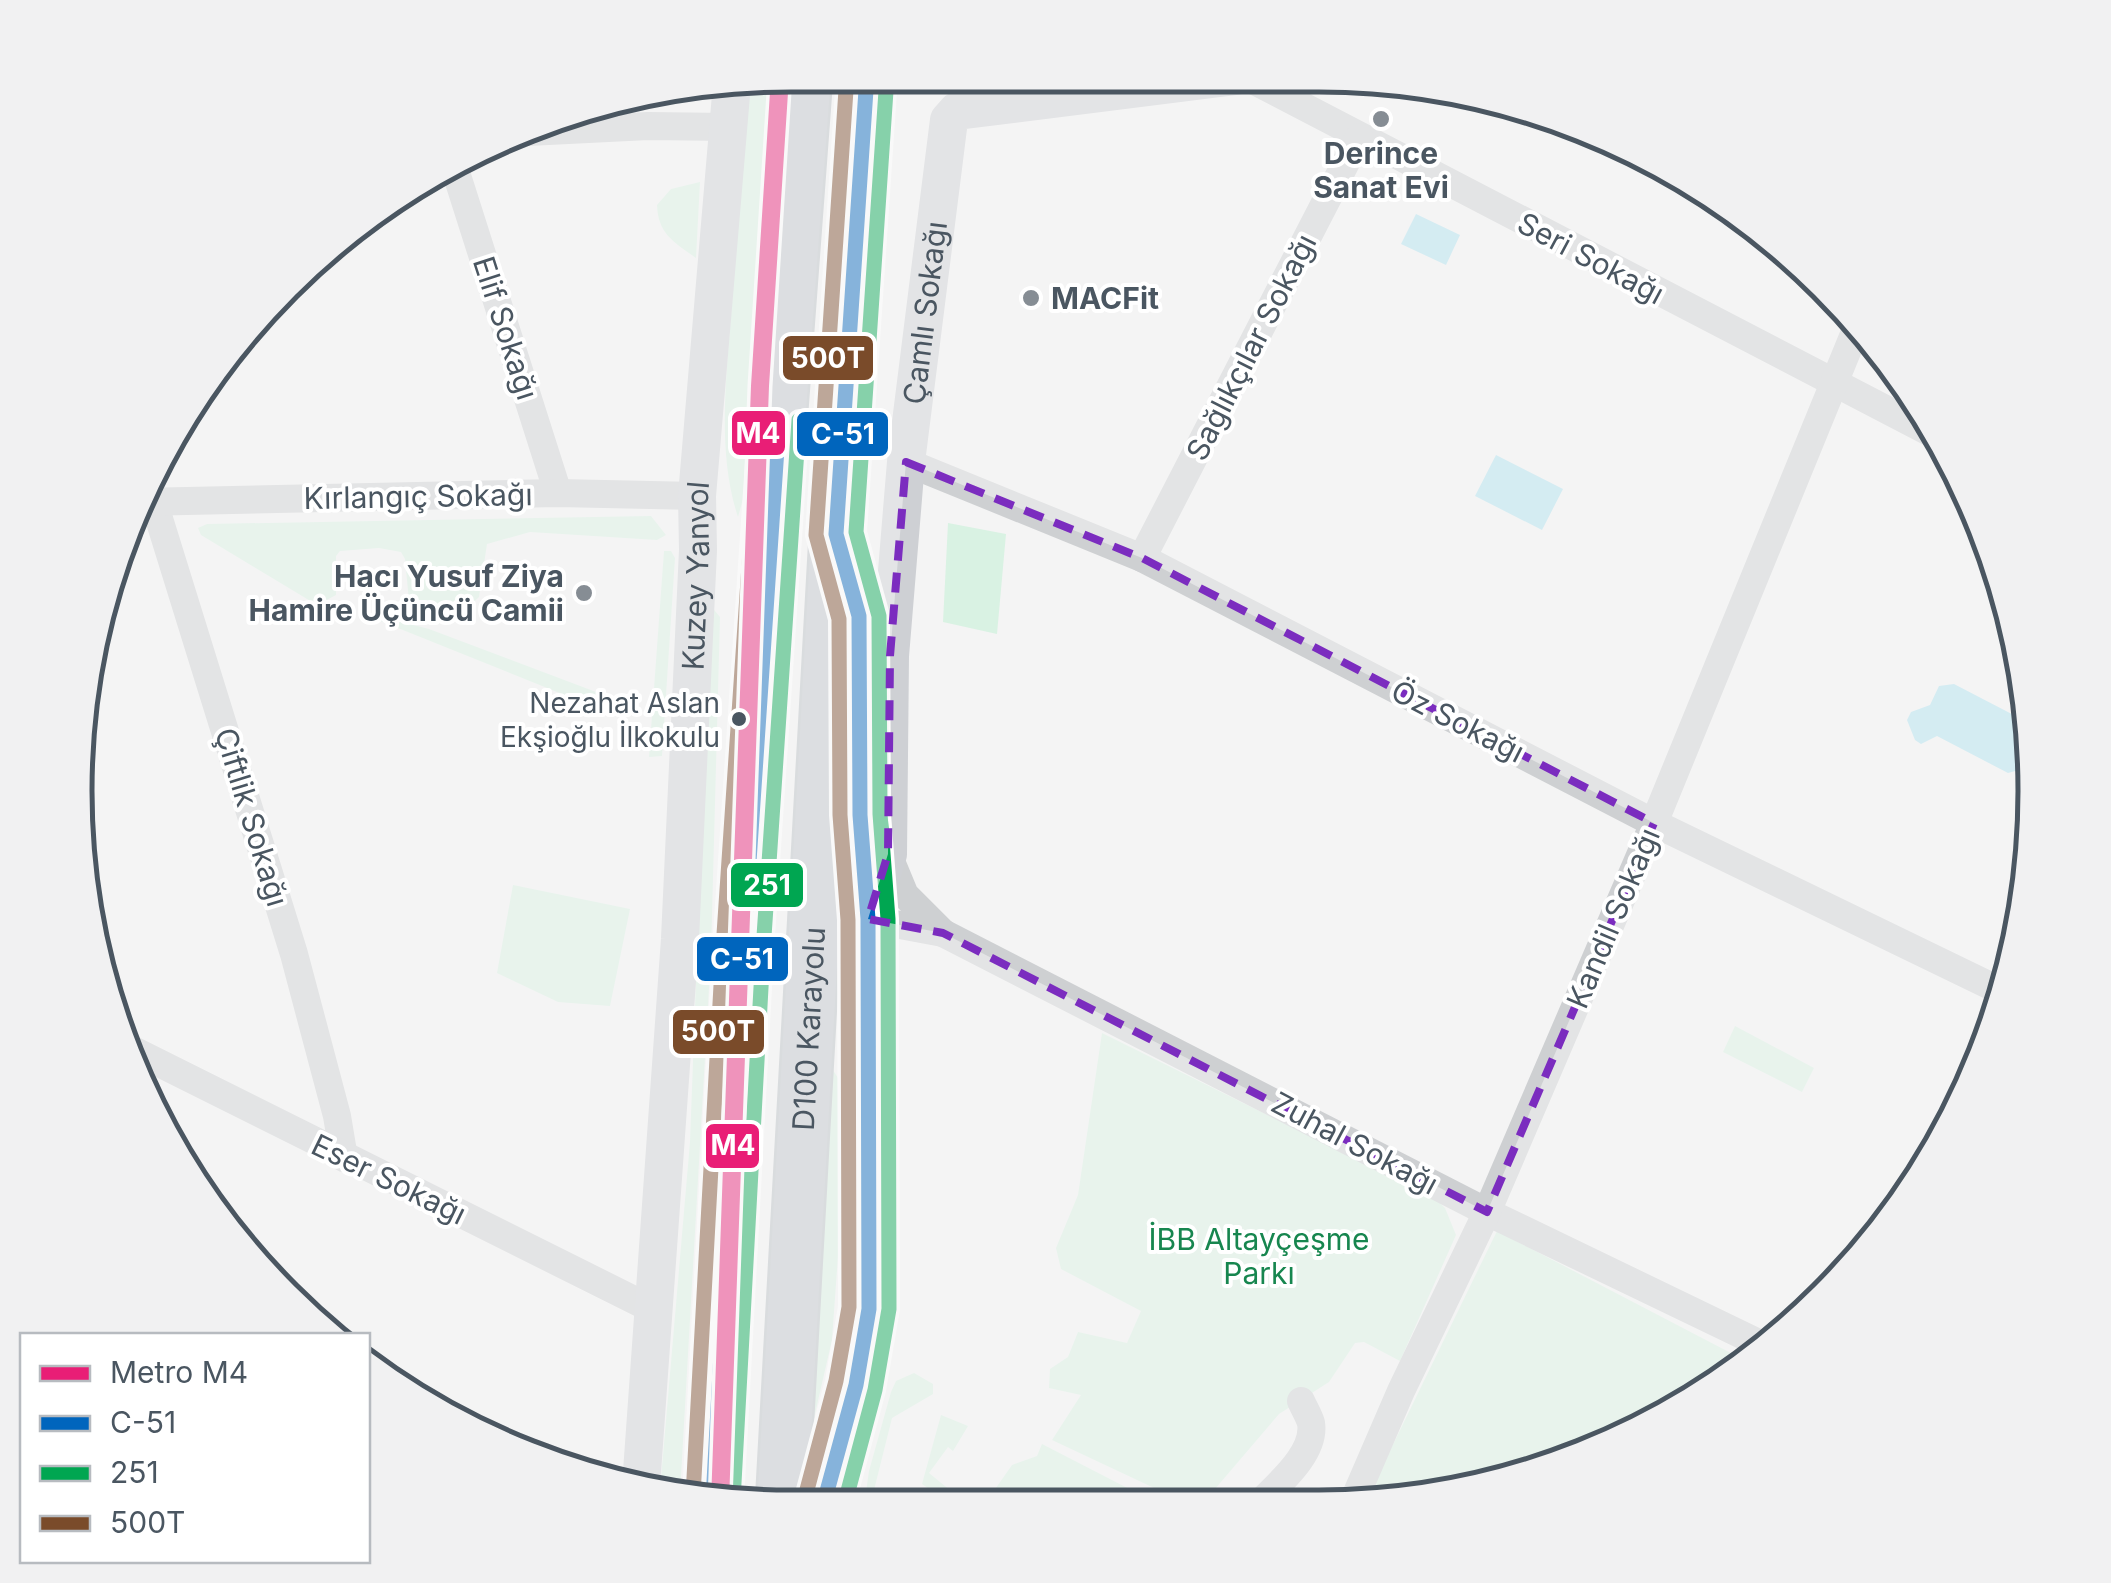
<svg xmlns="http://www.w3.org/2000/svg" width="2111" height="1583" font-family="Inter,sans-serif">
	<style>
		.green { fill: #d9f2e3 }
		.water { fill: #aee2f0 }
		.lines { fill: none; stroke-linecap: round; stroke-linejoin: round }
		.highway-casing { stroke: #b9bec3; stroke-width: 55 }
		.street { stroke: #ced0d2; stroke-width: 28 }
		.secondary { stroke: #ced0d4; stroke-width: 38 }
		.highway { stroke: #bec4c9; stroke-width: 50 }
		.bus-1-casing { stroke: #fff; stroke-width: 22 }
		.bus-2-casing { stroke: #fff; stroke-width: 22 }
		.bus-3-casing { stroke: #fff; stroke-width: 22 }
		.bus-1 { stroke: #0065bd; stroke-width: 15 }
		.bus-2 { stroke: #00a651; stroke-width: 15 }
		.bus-3 { stroke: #7a4b2a; stroke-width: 15 }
		.metro-1-casing { stroke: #fff; stroke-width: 25 }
		.metro-1 { stroke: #e91e76; stroke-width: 18 }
		.marked { fill: none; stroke: #7b2cbf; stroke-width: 8; stroke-dasharray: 20 12; stroke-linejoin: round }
		.poi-dot { fill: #868d94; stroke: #fff; stroke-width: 4 }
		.bus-dot { fill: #4a5661; stroke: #fff; stroke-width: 4 }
		.labels { text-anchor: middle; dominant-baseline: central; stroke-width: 8; stroke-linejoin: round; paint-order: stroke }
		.bus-label { font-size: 28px; fill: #4a5661; stroke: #fff; text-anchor: end }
		.poi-label { font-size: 30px; font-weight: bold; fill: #4a5661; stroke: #fff }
		.street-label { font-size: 30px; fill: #4a5661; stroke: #fff }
		.park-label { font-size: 30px; fill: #17864f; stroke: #fff }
		.rim { fill: none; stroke: #4a5661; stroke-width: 5 }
		.line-badge { stroke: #fff; stroke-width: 4 }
		.badge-label { font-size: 28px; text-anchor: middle; font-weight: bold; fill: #fff }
	</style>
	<rect width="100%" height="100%" fill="#f4f4f4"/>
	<g class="green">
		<path d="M 785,76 L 755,456 L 738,517 C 716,451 727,372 732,303 C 738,229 743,155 749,81 Z"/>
		<path d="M 700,182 L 696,258 C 674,242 658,234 657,205 L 671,189 Z"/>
		<polygon points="651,516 666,535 657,540 530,532 487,544 479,597 459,616 416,609 409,601 405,559 401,552 379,548 340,551 336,556 336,595 317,605 201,535 198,528 207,524"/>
		<polygon points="948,523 1006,534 997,634 943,622"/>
		<polygon points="664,551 671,551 675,558 662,756 649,757"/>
		<polygon points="710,605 720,617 711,953 680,1494 660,1490 690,1142"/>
		<polygon points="374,615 429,629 604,695 605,701 601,705 582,702 373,618"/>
		<polygon points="513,885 630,909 610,1006 558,1002 497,973"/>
		<polygon points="1735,1026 1814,1068 1802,1092 1723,1052"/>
		<polygon points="1102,1033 1435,1198 1445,1208 1456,1235 1400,1361 1364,1342 1355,1343 1329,1382 1279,1414 1203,1503 1186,1503 1052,1440 1081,1395 1049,1388 1050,1369 1068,1357 1078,1332 1127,1343 1141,1311 1061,1269 1056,1248 1078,1195"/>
		<polygon points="831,1067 845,1089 843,1186 832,1340 805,1457"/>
		<polygon points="1497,1231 1750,1363 1593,1454 1414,1502 1365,1502"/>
		<polygon points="914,1373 933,1384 933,1394 892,1418 870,1506 864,1506 869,1471 891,1392 896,1381"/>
		<polygon points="941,1415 968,1426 953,1451 948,1447 929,1473 968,1505 952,1505 922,1484"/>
		<polygon points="1042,1444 1139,1494 1135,1504 984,1505 1012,1465 1037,1456"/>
	</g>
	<g class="water">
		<polygon points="1416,214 1460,235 1446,265 1401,244"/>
		<polygon points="1496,455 1563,489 1542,530 1475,496"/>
		<polygon points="1954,684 2031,724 2034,752 2026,768 2008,773 1937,736 1921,744 1915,740 1907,720 1911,712 1930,705 1939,686"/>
	</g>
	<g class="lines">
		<defs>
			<g id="highway">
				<polyline points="713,1500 753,786 806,75"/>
				<path id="s3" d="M 782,1506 L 836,534 L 867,75"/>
				<polyline points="823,1506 856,1385 869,1309 868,919 860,815 859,666"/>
			</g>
		</defs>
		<use href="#highway" class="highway-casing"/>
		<g class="street">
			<polyline points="1245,76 1939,437"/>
			<polyline points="528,132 648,126 730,127"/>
			<polyline points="453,163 558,493"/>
			<polyline points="906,462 1142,558 1654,823 2005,993"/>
			<polyline points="147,480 294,954 337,1116 344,1158"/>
			<polyline points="140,502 558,493 697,496"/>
			<polyline points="1142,558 1359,137"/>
			<polyline points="868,919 943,933 905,895 888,854"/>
			<polyline points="943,933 1487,1212 1769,1348"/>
			<polyline points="125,1046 654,1310"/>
			<polyline points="1353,1502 1401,1391 1487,1212 1654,823 1857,327"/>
			<path d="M 1260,1503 C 1278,1484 1316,1453 1311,1423 C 1309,1416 1304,1408 1301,1401"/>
		</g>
		<g class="secondary">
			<path id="s1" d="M 875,897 L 888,854 L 890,656 L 906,462 L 949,120 L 957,111 L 1236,76"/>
			<path id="s2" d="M 641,1486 L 680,939 L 698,550 L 697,496 L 732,83"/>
		</g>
		<use href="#highway" class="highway"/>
		<defs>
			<g id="bus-1">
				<polyline points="713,1500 743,950 779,419"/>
				<polyline points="823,1506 856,1385 869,1309 868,919 860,815 859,616 836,534 867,75"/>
			</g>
			<g id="bus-2">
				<polyline points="733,1501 763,951 799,420"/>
				<polyline points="844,1506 875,1390 889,1309 888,919 880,814 879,616 856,532 887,76"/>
			</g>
			<g id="bus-3">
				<polyline points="693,1496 723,949 759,418"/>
				<polyline points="804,1501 836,1381 849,1307 848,920 840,815 839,619 816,535 847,75"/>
			</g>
		</defs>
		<use href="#bus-1" class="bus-1-casing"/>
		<use href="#bus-2" class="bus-2-casing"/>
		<use href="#bus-3" class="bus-3-casing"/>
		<use href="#bus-1" class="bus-1"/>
		<use href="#bus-2" class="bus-2"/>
		<use href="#bus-3" class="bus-3"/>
		<defs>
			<polyline id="metro-1" points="720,1502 760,386 780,77"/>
		</defs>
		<use href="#metro-1" class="metro-1-casing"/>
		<use href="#metro-1" class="metro-1"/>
	</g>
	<path d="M0 0H2111V1583H0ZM 906,462 L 1142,558 L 1654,823 L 1487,1212 L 943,933 L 868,919 L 888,854 L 890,656 Z" fill="#f4f4f4" fill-opacity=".55" fill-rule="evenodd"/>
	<path class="marked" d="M 906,462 L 1142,558 L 1654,823 L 1487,1212 L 943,933 L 868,919 L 888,854 L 890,656 Z"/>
	<g class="poi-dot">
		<circle cx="1381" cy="119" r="10"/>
		<circle cx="1031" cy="298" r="10"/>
		<circle cx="584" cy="593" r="10"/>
	</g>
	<circle class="bus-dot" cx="739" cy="719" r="9"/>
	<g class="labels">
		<g class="bus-label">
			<text x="720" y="703">Nezahat Aslan<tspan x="720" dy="34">Ekşioğlu İlkokulu</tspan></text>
		</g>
		<g class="poi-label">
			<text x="1381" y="153">Derince<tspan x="1381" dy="34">Sanat Evi</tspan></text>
			<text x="1051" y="298" text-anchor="start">MACFit</text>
			<text x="564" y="576" text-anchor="end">Hacı Yusuf Ziya<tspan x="564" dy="34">Hamire Üçüncü Camii</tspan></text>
		</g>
		<g class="street-label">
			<text transform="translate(1591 258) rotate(28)">Seri Sokağı</text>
			<text stroke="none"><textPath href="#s1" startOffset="588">Çamlı Sokağı</textPath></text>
			<text transform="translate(506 328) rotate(72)">Elif Sokağı</text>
			<text transform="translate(1251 347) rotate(-63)">Sağlıkçılar Sokağı</text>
			<text transform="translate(418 496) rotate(-1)">Kırlangıç Sokağı</text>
			<text stroke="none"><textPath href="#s2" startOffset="912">Kuzey Yanyol</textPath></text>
			<text transform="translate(1458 721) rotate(27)">Öz Sokağı</text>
			<text transform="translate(252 817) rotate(73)">Çiftlik Sokağı</text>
			<text transform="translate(1613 918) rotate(-67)">Kandil Sokağı</text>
			<text stroke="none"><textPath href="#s3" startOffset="478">D100 Karayolu</textPath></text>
			<text transform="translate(1355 1143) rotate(28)">Zuhal Sokağı</text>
			<text transform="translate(389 1179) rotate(26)">Eser Sokağı</text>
		</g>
		<g class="park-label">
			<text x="1259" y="1239">İBB Altayçeşme<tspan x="1259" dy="34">Parkı</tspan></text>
		</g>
	</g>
	<path d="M0 0H2111V1583H0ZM791 92H1319A699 699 0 0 1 2018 791V791A699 699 0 0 1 1319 1490H791A699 699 0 0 1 92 791V791A699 699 0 0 1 791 92Z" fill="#f1f1f2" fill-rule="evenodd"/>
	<path class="rim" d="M791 92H1319A699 699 0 0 1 2018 791V791A699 699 0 0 1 1319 1490H791A699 699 0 0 1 92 791V791A699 699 0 0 1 791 92Z"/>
	<g class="line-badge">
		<rect x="781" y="334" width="94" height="48" rx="10" fill="#7a4b2a"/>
		<rect x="730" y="409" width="57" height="48" rx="10" fill="#e91e76"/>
		<rect x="795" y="410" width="95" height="48" rx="10" fill="#0065bd"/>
		<rect x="729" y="861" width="76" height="48" rx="10" fill="#00a651"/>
		<rect x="695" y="935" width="95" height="48" rx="10" fill="#0065bd"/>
		<rect x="671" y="1008" width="95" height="48" rx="10" fill="#7a4b2a"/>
		<rect x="704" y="1122" width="57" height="48" rx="10" fill="#e91e76"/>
	</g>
	<g class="badge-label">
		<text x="828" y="368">500T</text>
		<text x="758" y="443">M4</text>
		<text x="843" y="444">C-51</text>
		<text x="767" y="895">251</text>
		<text x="742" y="969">C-51</text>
		<text x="718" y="1041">500T</text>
		<text x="733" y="1155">M4</text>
	</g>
	<rect x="20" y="1333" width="350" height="230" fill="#ffffff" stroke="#b7bbc0" stroke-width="2.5"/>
	<rect x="40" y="1366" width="50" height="15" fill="#e91e76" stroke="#b7bbc0" stroke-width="2.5"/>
	<text x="110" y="1383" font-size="30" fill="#4a5661">Metro M4</text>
	<rect x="40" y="1416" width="50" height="15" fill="#0065bd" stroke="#b7bbc0" stroke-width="2.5"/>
	<text x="110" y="1433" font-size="30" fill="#4a5661">C-51</text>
	<rect x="40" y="1466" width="50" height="15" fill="#00a651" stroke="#b7bbc0" stroke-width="2.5"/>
	<text x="110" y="1483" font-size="30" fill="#4a5661">251</text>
	<rect x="40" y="1516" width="50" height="15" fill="#7a4b2a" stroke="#b7bbc0" stroke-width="2.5"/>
	<text x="110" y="1533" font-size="30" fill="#4a5661">500T</text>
</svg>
